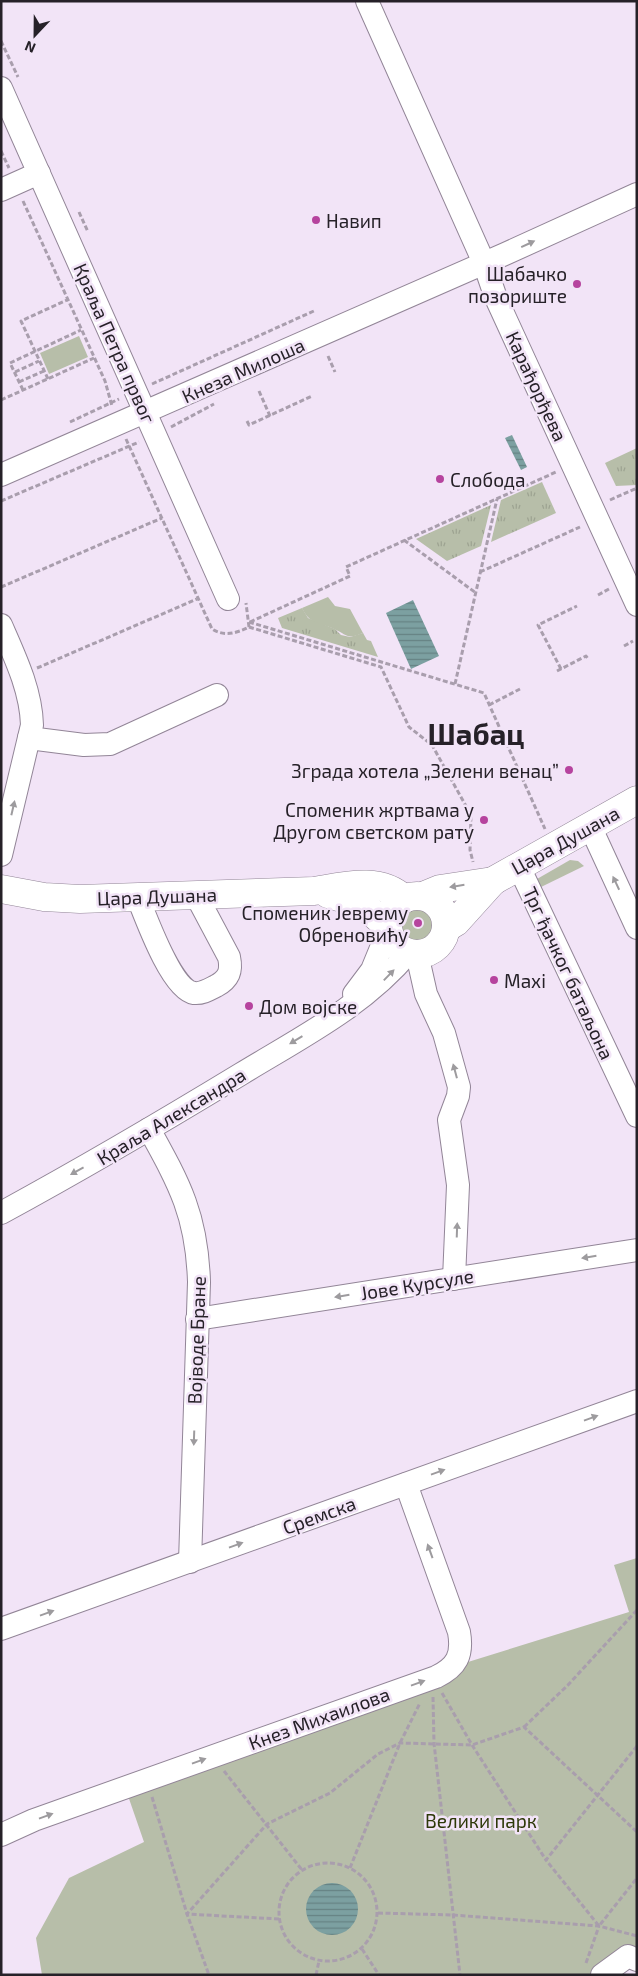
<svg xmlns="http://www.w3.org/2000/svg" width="638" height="1976" font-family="'Exo 2',sans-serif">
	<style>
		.grass { fill: url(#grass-tufts) }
		.park { fill: #b7bea9 }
		.water { fill: url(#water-rules) }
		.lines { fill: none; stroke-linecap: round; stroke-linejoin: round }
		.minor-casing { stroke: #928597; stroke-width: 24 }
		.major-casing { stroke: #928597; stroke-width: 29 }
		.path { stroke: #a99ead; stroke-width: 3; stroke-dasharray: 5 2.5; stroke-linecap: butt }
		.minor { stroke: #fff; stroke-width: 22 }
		.major { stroke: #fff; stroke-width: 28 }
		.oneway { fill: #9d9b9e }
		.poi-dot { fill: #b6439e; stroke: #f2e4f7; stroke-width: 2 }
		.labels { text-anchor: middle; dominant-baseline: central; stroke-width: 5; stroke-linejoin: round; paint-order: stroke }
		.poi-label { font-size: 19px; fill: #262128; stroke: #f2e4f7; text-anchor: start }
		.street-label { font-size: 19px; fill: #262128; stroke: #f2e4f7 }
		.park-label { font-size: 19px; fill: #2d3808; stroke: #f2e4f7 }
		.town-label { font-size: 29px; font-weight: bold; fill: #262128; stroke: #f2e4f7 }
	</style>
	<defs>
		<pattern id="grass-tufts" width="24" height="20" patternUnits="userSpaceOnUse" patternTransform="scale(1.25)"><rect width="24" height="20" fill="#b7bea9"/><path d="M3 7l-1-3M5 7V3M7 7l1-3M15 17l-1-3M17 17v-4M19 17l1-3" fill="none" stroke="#9da391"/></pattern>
		<pattern id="water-rules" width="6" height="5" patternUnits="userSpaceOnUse" patternTransform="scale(1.25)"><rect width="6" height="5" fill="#7ca0a1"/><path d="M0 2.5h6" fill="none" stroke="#658283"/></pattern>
	</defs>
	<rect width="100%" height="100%" fill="#f2e4f7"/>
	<g class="grass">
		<polygon points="637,448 637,485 616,486 605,463"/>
		<polygon points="542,482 556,513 491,542 501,500"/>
		<polygon points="491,505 481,546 447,561 416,539"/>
		<polygon points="302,608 308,618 335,629 341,635 350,637 363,633 367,640 371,641 378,657 282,628 278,618"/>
	</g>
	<g class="park">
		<polygon points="79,336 88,357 49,374 40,353"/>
		<path d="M 328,597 L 335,606 L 350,609 L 363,633 C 346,640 348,635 334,629 C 320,622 310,625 302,608 Z"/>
		<polygon points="570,860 578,861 584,866 539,888 537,879"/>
		<circle cx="416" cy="925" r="16"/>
		<polygon points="637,1558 637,1947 594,1975 42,1975 36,1938 69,1878 144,1842 126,1790 426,1675 629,1612 614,1565"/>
	</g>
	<g class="water">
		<polygon points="512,435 527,467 521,470 505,438"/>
		<polygon points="413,600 439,656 411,669 386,613"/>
		<circle cx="332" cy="1909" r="26"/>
	</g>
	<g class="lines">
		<defs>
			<g id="minor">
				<polyline points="367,1 484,263 496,298 637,605"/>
				<polyline points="1,88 228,599"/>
				<polyline points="1,190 39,173"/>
				<polyline points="1,475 505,254 637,194"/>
				<path d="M 1,625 C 15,657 31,690 32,725 L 1,855"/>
				<polyline points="29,738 84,745 110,744 217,695"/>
				<polyline points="590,826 637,928"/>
				<polyline points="519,867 637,1116"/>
				<path d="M 138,898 C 146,918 172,990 194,993 C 202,994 210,989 216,986 C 229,979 232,971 229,957 L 196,895"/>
				<polyline points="417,954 426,994 444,1033 459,1087 458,1096 449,1120 458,1185 454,1279"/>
				<polyline points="354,994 372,970 388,931"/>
				<path d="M 149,1129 C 180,1185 197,1216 199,1282 L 190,1562"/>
				<path d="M 1,1213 C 82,1169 162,1122 241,1074 C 300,1038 364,1006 409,952"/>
				<polyline points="197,1319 637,1250"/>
				<polyline points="1,1629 637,1401"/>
				<path d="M 1,1835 L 34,1820 L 436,1677 C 457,1667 463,1655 459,1632 L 406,1484"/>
				<polyline points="602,1975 628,1956 637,1960"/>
			</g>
			<g id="major">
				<path d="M 1,889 L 44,897 L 80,899 L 314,891 C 344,886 380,876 404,899"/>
				<polyline points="328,894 363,904 388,927"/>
				<circle cx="417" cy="925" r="29"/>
				<polyline points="423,896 440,889 493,881 637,800"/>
				<polyline points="446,928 456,922 493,881"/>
			</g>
		</defs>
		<use href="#minor" class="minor-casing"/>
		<use href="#major" class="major-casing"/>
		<g class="path">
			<polyline points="1,41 18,77"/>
			<polyline points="1,151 9,168"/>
			<polyline points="23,201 105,381 112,406"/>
			<polyline points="79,212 88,232"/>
			<polyline points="328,356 335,372"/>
			<polyline points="15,372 39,361"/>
			<polyline points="48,379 21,321 67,300"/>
			<polyline points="19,382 44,371"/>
			<polyline points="152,384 316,310"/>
			<polyline points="23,390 10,363 81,330"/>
			<polyline points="259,391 270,416"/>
			<polyline points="1,400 94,358"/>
			<polyline points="247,421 249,425 312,396"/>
			<polyline points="70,422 119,399"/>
			<polyline points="171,427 214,404"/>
			<path d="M 126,439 L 212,629 C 224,637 237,633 249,627 L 246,603"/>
			<polyline points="610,500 637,488"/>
			<polyline points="1,501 139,442"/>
			<polyline points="404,540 476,593"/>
			<polyline points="480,572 580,527"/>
			<polyline points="1,587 162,518"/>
			<polyline points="598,595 609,589"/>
			<polyline points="249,622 484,693 545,829"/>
			<polyline points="250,622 350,576 346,567 556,472"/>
			<polyline points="249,627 381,667 409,727 432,745 471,815 470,850 473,862"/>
			<polyline points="624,646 633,641"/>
			<polyline points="37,668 197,599"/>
			<polyline points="561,669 538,625 577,606"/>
			<polyline points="557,671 586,656 588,659"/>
			<polyline points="455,684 497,499"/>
			<polyline points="489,705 520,689"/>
			<polyline points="442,1693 472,1745 546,1860"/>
			<polyline points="433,1697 434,1743 460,1975"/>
			<polyline points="524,1727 568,1685 637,1610"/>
			<polyline points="637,1746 546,1860 599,1926 637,1878"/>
			<polyline points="224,1771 302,1870"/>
			<polyline points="152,1797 187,1914 209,1975"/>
			<circle cx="328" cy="1912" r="49"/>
			<polyline points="350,1868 400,1743 420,1703"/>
			<polyline points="378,1913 453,1915 599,1926 637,1936"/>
			<polyline points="279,1919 187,1914 267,1824 330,1793 378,1754 400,1743 472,1745 524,1727 637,1832"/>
			<polyline points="362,1949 379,1975"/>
			<polyline points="586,1963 599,1926"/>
			<polyline points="316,1975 319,1961"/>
		</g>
		<use href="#minor" class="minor"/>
		<use href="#major" class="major"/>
	</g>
	<defs><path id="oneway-solid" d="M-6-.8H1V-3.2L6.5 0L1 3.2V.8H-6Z" transform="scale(1.25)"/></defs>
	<g class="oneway">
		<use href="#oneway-solid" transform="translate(528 244) rotate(-25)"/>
		<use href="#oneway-solid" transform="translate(13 808) rotate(-77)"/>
		<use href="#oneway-solid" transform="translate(616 883) rotate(-115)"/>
		<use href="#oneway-solid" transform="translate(457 886) rotate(171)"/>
		<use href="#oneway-solid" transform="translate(389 975) rotate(-46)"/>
		<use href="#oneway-solid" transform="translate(296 1040) rotate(149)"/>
		<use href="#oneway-solid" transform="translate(455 1071) rotate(-105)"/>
		<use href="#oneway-solid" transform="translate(77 1171) rotate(151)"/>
		<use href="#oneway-solid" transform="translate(457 1230) rotate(-88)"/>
		<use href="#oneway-solid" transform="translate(589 1257) rotate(171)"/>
		<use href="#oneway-solid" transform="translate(342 1296) rotate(171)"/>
		<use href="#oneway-solid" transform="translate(591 1418) rotate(-20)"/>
		<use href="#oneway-solid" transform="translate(194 1438) rotate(92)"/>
		<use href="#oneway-solid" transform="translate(438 1472) rotate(-20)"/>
		<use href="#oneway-solid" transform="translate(236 1545) rotate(-20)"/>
		<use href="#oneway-solid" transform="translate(430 1551) rotate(-110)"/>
		<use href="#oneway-solid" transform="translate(47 1613) rotate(-20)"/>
		<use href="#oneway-solid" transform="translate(418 1683) rotate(-20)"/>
		<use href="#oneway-solid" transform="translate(199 1761) rotate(-20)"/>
		<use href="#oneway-solid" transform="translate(46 1816) rotate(-20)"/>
	</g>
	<g class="poi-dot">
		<circle cx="316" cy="220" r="5"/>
		<circle cx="577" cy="284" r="5"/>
		<circle cx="440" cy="479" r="5"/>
		<circle cx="569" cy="770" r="5"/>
		<circle cx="484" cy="820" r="5"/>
		<circle cx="418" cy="923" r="5"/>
		<circle cx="494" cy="980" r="5"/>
		<circle cx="249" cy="1006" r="5"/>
	</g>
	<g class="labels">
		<g class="poi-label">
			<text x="326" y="220">Навип</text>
			<text x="567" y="273" text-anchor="end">Шабачко<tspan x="567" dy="22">позориште</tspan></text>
			<text x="450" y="479">Слобода</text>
			<text x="559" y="770" text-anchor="end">Зграда хотела „Зелени венац”</text>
			<text x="474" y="809" text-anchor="end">Споменик жртвама у<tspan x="474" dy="22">Другом светском рату</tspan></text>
			<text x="408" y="912" text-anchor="end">Споменик Јеврему<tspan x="408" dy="22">Обреновићу</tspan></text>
			<text x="504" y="980">Maxi</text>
			<text x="259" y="1006">Дом војске</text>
		</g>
		<g class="street-label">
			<text transform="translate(115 343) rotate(66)">Краља Петра првог</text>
			<text transform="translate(243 370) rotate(-24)">Кнеза Милоша</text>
			<text transform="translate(537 386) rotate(65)">Карађорђева</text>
			<text transform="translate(565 840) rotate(-29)">Цара Душана</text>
			<text transform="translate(157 896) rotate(-2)">Цара Душана</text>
			<text transform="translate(569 973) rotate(65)">Трг ђачког батаљона</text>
			<text transform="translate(171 1116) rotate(-31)">Краља Александра</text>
			<text transform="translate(417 1284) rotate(-9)">Јове Курсуле</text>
			<text transform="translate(196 1340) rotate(-88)">Војводе Бране</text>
			<text transform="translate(319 1515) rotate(-20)">Сремска</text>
			<text transform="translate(319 1718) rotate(-20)">Кнез Михаилова</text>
		</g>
		<g class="park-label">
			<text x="481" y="1820">Велики парк</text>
		</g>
		<g class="town-label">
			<text x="476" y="733">Шабац</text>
		</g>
	</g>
	<rect width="638" height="1976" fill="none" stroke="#262128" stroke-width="5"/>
	<g transform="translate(35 35) rotate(202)" stroke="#f2e4f7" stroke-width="4" paint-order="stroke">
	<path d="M0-4L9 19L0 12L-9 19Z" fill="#262128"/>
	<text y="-8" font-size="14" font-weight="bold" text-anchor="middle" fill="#262128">N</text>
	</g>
</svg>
